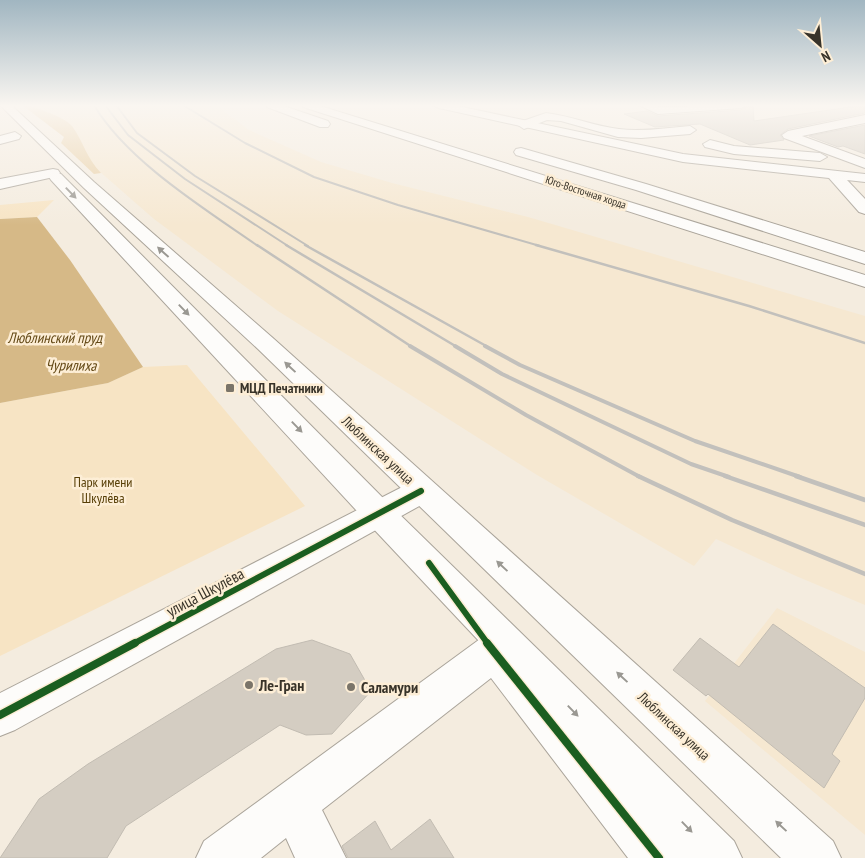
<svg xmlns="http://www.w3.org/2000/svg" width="865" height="858" font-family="'PT Sans Narrow',sans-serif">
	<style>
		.built { fill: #f6e8d1 }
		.green { fill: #f7e4c4 }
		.forest { fill: #e9d0a6 }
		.water { fill: #d6b987 }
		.building { fill: #d4cdc2; stroke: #c2bcb2 }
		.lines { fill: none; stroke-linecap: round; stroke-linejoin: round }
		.minor-casing { stroke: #aaa49a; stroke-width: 2 }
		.major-casing { stroke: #aaa49a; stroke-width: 2 }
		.minor { fill: #fdfcfa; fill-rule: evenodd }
		.major { fill: #fdfcfa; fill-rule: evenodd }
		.rail-far3 { stroke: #c2c0bc; stroke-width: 2 }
		.rail-far2 { stroke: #c2c0bc; stroke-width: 2.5 }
		.rail-far1 { stroke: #c2c0bc; stroke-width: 4 }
		.rail { stroke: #c2c0bc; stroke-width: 4.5 }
		.cycleway-far1-casing { stroke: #fdeed6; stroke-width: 9 }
		.cycleway-casing { stroke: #fdeed6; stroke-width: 11 }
		.cycleway-far1 { stroke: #1b5e20; stroke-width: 6 }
		.cycleway { stroke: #1b5e20; stroke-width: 8 }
		.oneway { fill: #9a9892 }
		.poi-dot { fill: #7a7469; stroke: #fdeed6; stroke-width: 2 }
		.labels { text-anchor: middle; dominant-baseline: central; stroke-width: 5; stroke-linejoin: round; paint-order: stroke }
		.far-street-label { font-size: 11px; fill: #383329; stroke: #fdeed6 }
		.poi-label { font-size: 14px; font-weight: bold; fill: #383329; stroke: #fdeed6; text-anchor: start }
		.street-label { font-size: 14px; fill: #383329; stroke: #fdeed6 }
		.park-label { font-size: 14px; fill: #573e06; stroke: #fdeed6 }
		.water-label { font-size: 15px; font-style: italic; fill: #644916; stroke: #fdeed6 }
		.near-street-label { font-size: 16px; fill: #383329; stroke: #fdeed6 }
		.near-poi-label { font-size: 16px; font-weight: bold; fill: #383329; stroke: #fdeed6; text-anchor: start }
	</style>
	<rect width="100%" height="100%" fill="#f4ecdf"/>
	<g class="built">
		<polygon points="45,105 216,105 249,130 321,162 392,183 528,217 865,316 865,605 796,576 716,539 694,566 537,475 278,311 154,219 91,164 71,125 33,106"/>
		<polygon points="777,608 865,652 865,835 705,701"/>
	</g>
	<g class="green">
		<polygon points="54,200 37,217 0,219 0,205"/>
		<polygon points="187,365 305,506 0,656 0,403 108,383 143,367"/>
	</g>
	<path class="forest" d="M 22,105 C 32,105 66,118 72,126 C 83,141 87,159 101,173 L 94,174 L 61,143 L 64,137 Z"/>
	<polygon class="water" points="37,217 70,260 143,367 108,383 0,403 0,219"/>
	<g class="building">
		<polygon points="749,105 753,105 754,121 864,105 865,113 788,129 780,135 784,140 750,145 700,124 655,127 624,114 647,111 658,116 741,110"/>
		<polygon points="865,125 865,154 843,146 838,147 809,136"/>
		<polygon points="773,624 865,688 865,698 832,754 840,761 824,788 708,694 706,696 673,670 700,638 739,667"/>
		<polygon points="312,640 350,654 371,691 332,734 306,735 280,725 126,826 107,858 0,858 39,799 88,764 276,649"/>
		<polygon points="430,819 454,858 348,858 342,846 375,821 391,850"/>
	</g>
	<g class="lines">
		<defs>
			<g id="minor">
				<path d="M 639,105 C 648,104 655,107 663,107 C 691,107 719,103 747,105 L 741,108 L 658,114 Z"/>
				<path d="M 546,113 C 571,116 594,126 619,129 C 642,132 667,128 690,126 L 696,130 L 690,134 L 641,138 L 618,137 L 561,121 L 547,120 L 524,129 L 518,125 L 520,122 Z"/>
				<polygon points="865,115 865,123 802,136 865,159 865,168 784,138 782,135 788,131"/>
				<polygon points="15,132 21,136 19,139 0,144 0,136"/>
				<polygon points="710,140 734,146 820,153 827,157 820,161 734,154 705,147 703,144"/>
				<polygon points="53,169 58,170 60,173 58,176 0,189 0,179"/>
				<polygon points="421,480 432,483 436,491 432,499 15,730 0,736 0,693 410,483"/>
				<polygon points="494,634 508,639 512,644 676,841 684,858 628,858 491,678 322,810 346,858 295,858 286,838 261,858 196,858 204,841 480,639"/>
			</g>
			<g id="major">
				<polygon points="0,105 11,105 94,182 274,339 833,841 841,858 781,858 258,349 84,188"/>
				<polygon points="266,105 281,105 328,121 330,124 328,127 320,127 267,107"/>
				<polygon points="301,105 317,105 865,275 865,287 303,107"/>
				<polygon points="433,105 453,105 683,154 865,174 865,182 847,180 865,199 865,214 859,212 829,178 683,162 439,108"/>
				<polygon points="521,148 646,184 865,252 865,264 636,190 516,155 514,152 516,149"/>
				<polygon points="56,173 61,174 390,505 734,841 742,858 683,858 368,523 51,180 49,177 51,174"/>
			</g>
		</defs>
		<use href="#minor" class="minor-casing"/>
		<use href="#major" class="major-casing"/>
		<use href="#minor" class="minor"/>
		<use href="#major" class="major"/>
		<g class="rail-far3">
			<path d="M 94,105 C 127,161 205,209 258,246"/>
			<polyline points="105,105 128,135 185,179 288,246"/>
			<polyline points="116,105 137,133 195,176 308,246"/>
			<polyline points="183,105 245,143 314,177 398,205 540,246"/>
		</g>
		<g class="rail-far2">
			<polyline points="257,245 412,347"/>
			<polyline points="286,245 457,347"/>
			<polyline points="305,245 488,347"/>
			<polyline points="536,245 749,306 865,343"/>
		</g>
		<g class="rail-far1">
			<polyline points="410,346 526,415 640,477"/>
			<polyline points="455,346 502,374 691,464 729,477"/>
			<polyline points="485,346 520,365 695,441 800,477"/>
		</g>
		<g class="rail">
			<polyline points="638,476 732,520 865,574"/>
			<polyline points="725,476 865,525"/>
			<polyline points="796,476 865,500"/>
		</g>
		<defs>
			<g id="cycleway-far1">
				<polyline points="429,563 488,644"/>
				<polyline points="133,644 421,491"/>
			</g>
			<g id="cycleway">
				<polyline points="487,643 659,858"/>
				<polyline points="0,715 135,643"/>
			</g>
		</defs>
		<use href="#cycleway-far1" class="cycleway-far1-casing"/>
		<use href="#cycleway" class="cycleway-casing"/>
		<use href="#cycleway-far1" class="cycleway-far1"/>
		<use href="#cycleway" class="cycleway"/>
	</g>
	<defs><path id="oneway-solid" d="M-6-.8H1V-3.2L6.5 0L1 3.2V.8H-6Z" transform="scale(1.25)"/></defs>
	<g class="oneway">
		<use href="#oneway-solid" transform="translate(71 193) rotate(46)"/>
		<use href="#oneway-solid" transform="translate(163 252) rotate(-138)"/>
		<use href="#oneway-solid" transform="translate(184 310) rotate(46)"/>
		<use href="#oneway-solid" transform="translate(290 367) rotate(-137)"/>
		<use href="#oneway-solid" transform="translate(297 427) rotate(46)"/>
		<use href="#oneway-solid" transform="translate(502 566) rotate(-137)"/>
		<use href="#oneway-solid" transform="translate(622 677) rotate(-137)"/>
		<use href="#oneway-solid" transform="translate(573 711) rotate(46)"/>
		<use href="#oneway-solid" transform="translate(781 826) rotate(-137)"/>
		<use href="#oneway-solid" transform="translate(687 827) rotate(46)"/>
	</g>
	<linearGradient id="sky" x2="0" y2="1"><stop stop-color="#a1b6c1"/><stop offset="0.47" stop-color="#faf6f1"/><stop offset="1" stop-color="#faf6f1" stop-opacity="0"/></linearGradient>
	<rect width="865" height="225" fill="url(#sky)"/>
	<g class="poi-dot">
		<rect x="225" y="383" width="10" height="10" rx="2.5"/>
		<circle cx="249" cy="685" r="5"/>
		<circle cx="351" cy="687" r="5"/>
	</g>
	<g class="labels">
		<g class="far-street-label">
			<text transform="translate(586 192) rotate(18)">Юго-Восточная хорда</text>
		</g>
		<g class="poi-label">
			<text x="240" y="388">МЦД Печатники</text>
		</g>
		<g class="street-label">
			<text transform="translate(378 450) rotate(43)">Люблинская улица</text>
			<text transform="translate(674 726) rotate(43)">Люблинская улица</text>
		</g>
		<g class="park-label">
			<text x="103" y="482">Парк имени<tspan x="103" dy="16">Шкулёва</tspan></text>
		</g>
		<g class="water-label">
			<text x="55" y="337">Люблинский пруд</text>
			<text transform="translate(71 365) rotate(1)">Чурилиха</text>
		</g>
		<g class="near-street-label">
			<text transform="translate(205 592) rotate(-28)">улица Шкулёва</text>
		</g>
		<g class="near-poi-label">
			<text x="259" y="685">Ле-Гран</text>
			<text x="361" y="687">Саламури</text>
		</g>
	</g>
	<g transform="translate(820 45) rotate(153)" stroke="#fdeed6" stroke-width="4" paint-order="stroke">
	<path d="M0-4L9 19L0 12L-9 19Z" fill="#383329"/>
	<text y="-8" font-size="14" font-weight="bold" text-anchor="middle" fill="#383329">N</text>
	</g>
</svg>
